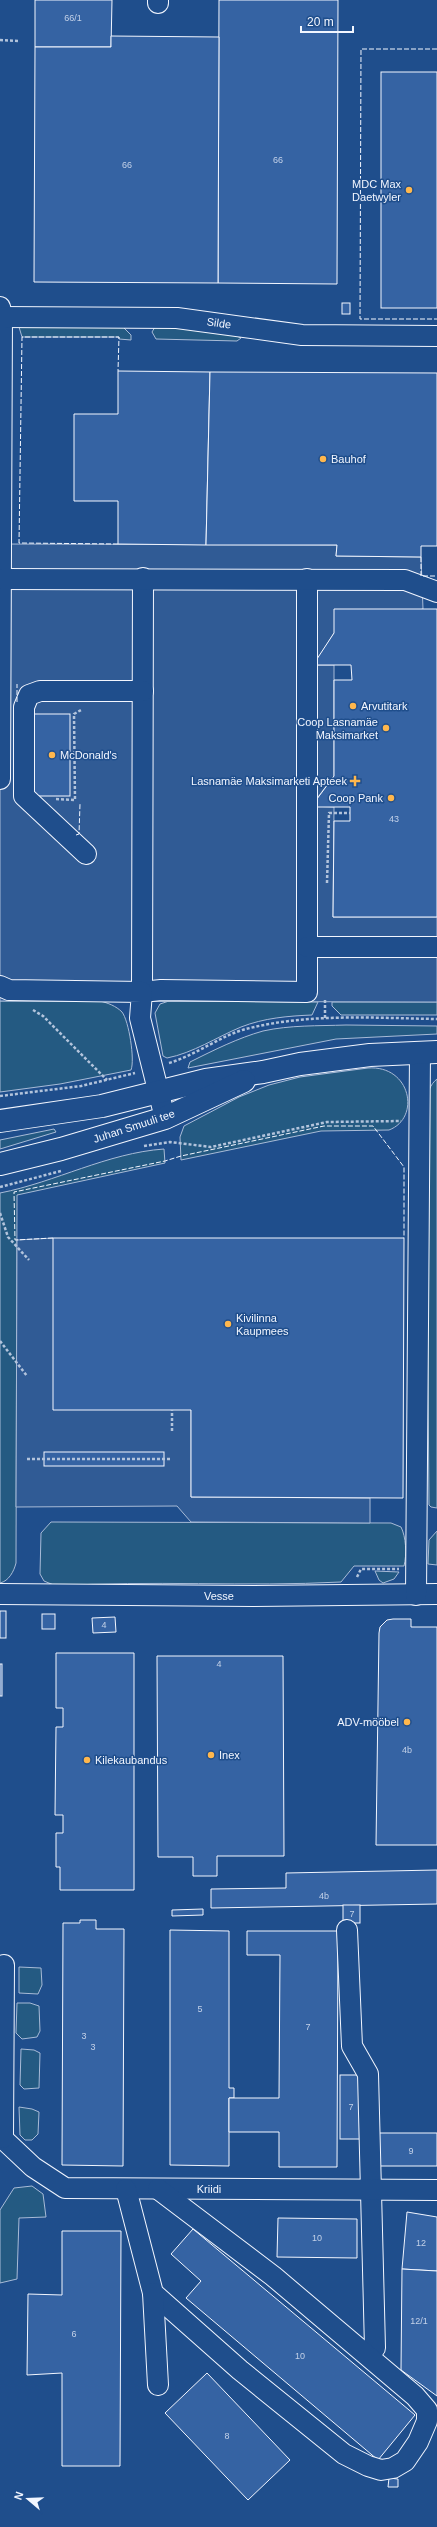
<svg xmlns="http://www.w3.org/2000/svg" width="437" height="2527" font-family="Arial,sans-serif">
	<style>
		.green { fill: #245a82; stroke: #a8bbd7 }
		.parking { fill: #305b95; stroke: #a8bbd7 }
		.building { fill: #3563a3; stroke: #f2f6ff }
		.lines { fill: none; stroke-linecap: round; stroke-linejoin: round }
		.minor-casing { stroke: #f2f6ff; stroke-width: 22 }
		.major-casing { stroke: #f2f6ff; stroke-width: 24 }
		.path { stroke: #b3c4dc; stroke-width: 2.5; stroke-dasharray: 3 2; stroke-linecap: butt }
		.minor { stroke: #1f4e8c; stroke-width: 20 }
		.major { stroke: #1f4e8c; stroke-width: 22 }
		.fence { stroke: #f2f6ff; stroke-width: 1; stroke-dasharray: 5 2; stroke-linecap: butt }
		.poi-dot { fill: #ffb74d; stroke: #1f4e8c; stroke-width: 1.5 }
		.labels { text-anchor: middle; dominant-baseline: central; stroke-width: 3; stroke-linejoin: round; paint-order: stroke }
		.number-label { font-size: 9px; fill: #c3d1e8 }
		.poi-label { font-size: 11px; fill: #f2f6ff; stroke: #1f4e8c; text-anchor: start }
		.street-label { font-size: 11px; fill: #f2f6ff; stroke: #1f4e8c }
	</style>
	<rect width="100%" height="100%" fill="#1f4e8c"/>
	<g class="green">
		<polygon points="121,325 131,335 131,340 119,339 119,337 22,337 19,327"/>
		<polygon points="155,327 187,328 235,335 241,338 237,341 156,339 152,332"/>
		<path d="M 0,1001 L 100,1001 C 108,1003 116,1006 122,1012 C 129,1021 135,1060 131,1070 L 60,1084 L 0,1092 Z"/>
		<path d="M 169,1001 L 318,1002 L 312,1015 C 288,1016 264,1018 241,1027 C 217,1037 193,1053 167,1058 L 163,1056 L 155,1013 L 160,1004 Z"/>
		<polygon points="332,1002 437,1002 437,1015 341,1015 332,1006"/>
		<path d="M 346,1025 L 437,1026 L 437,1034 L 336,1039 L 188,1068 L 190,1062 C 214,1050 238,1038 263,1031 C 290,1025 318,1026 346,1025 Z"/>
		<path d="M 368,1068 C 411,1065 421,1118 389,1130 L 321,1131 L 181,1160 L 180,1137 L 184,1126 L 239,1097 L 269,1085 L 300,1077 Z"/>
		<path d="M 437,1079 L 437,1508 L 431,1507 L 429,1505 L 426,1130 C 426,1113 423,1090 437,1079 Z"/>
		<polygon points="54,1129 56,1132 0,1149 0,1140"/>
		<path d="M 164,1149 L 165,1163 L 17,1195 L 16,1563 C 14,1571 9,1581 0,1583 L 0,1193 C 56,1182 107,1153 164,1149 Z"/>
		<path d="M 51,1522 L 391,1523 L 401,1527 C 406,1537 407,1554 404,1566 L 354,1566 L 341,1582 C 246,1587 151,1580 56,1586 L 44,1581 L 40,1574 L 41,1533 Z"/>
		<polygon points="437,1531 437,1565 428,1564 429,1540"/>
		<polygon points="375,1571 399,1572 394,1579 383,1583 379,1580"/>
		<polygon points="19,1967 41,1968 42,1985 38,1994 19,1993"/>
		<polygon points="17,2003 30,2003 39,2006 40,2031 37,2037 22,2039 16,2033"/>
		<polygon points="21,2049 34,2050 40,2053 39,2088 24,2089 20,2085"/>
		<polygon points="19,2107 32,2109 39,2112 38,2134 32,2140 25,2140 20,2135"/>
		<polygon points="32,2186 43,2194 46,2217 19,2218 17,2279 0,2283 0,2210 14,2188"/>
	</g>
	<g class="parking">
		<polygon points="0,544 337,545 336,556 421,557 423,609 334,633 314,665 334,665 334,776 311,806 334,807 333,917 437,917 437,1002 0,1001"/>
		<polygon points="53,1238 191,1410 191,1497 370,1498 370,1523 191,1522 177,1506 16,1507 17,1240"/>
	</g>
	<g class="building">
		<polygon points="35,0 112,0 111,47 35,47"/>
		<polygon points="219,0 338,0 337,284 218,283"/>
		<polygon points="111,36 219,37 218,283 34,282 35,47 111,47"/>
		<rect x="381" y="72" width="56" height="236"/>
		<rect x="342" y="303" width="8" height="11"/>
		<polygon points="118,371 210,372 206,545 118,544 118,501 74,501 74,414 118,414"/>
		<polygon points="210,372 437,373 437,546 421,546 421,557 336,556 337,545 206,545"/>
		<polygon points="334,609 437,609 437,917 333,917 334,821 350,821 350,807 311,807 334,776 334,680 352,680 351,665 313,665 334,633"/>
		<rect x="34" y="714" width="36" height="82"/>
		<polygon points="53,1238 404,1238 403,1498 191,1497 191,1410 53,1410"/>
		<rect x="44" y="1452" width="120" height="14"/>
		<rect x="0" y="1611" width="6" height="27"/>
		<rect x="42" y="1614" width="13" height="15"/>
		<polygon points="115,1617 116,1632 93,1633 92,1618"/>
		<polygon points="393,1619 411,1619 411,1627 437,1627 437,1845 376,1845 379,1633 380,1627 387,1620"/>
		<polygon points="56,1653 134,1653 134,1890 60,1890 60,1867 56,1867 56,1833 63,1833 63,1815 55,1815 56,1727 63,1727 63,1708 56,1708"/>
		<polygon points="157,1656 283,1656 284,1856 217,1856 217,1876 193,1876 193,1857 158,1857"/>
		<rect x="0" y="1664" width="2" height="32"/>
		<polygon points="437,1870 437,1904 211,1908 211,1889 286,1888 286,1873"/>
		<rect x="343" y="1905" width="17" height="18"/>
		<polygon points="203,1909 203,1915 172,1916 172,1910"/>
		<polygon points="80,1920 96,1920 96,1929 124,1929 123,2166 62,2165 63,1923 80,1923"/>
		<polygon points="170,1930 229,1931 229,2088 234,2088 234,2098 229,2098 229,2166 170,2165"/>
		<polygon points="247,1931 338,1931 337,2167 279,2167 279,2132 229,2132 229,2098 279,2098 280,1955 247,1955"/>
		<rect x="340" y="2075" width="22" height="64"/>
		<rect x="378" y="2133" width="59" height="33"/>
		<polygon points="407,2212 437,2217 437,2271 402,2269"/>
		<polygon points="278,2218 357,2219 357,2258 277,2257"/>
		<polygon points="193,2229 415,2415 378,2460 186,2298 201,2281 171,2254"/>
		<polygon points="62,2231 121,2231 120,2466 62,2466 62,2373 27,2375 28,2294 62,2295"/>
		<polygon points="402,2269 437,2271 437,2396 401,2370"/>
		<polygon points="207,2373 290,2460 248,2500 165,2413"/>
		<polygon points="389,2478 398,2479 398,2487 388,2487"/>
	</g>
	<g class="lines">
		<defs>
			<g id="minor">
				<polyline points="158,0 158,3"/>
				<polyline points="0,307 2,317 0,779"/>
				<polyline points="0,317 177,318 302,335 437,336"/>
				<polyline points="143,578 142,992 161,990 307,992 307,579"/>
				<polyline points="2,579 405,580 437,592"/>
				<polyline points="86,854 24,796 24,707 29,695 40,691 143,691"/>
				<polyline points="307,947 437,947"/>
				<polyline points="0,986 9,990 142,992 140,1018 165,1118"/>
				<polyline points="0,1594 253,1596 437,1594"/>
				<polyline points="416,1595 420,1053"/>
				<polyline points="347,1930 352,2046 368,2074 375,2348"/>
				<polyline points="0,2136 33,2167 65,2188 437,2190"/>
				<polyline points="3,2138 4,1965"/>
				<polyline points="126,2189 153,2293 240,2370 344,2454 368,2466 381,2470 393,2468 405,2461 418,2442 427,2421 427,2410 415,2396 273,2276 158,2189"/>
				<polyline points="153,2293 158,2385"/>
			</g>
			<g id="major">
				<polyline points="0,1121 102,1106 206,1080 263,1072 300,1064 370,1055 437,1052"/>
				<polyline points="0,1164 61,1149 165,1118 244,1081"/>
			</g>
		</defs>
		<use href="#minor" class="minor-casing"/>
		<use href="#major" class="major-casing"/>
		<g class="path">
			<polyline points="0,40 20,41"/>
			<polyline points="56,799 75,800 74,714 81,710"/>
			<polyline points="327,883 329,813 350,813"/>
			<polyline points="33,1010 43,1016 107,1080"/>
			<polyline points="325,1018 325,998"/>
			<path d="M 169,1063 C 196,1055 222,1035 246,1029 C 308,1013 374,1018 437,1019"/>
			<polyline points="0,1096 81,1086 135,1073"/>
			<polyline points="144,1146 170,1142 211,1147 327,1122 401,1121"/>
			<polyline points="0,1187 61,1171"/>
			<polyline points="0,1213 8,1237 29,1260"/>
			<polyline points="0,1341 27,1376"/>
			<polyline points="172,1431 172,1410"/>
			<polyline points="27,1459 172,1459"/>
			<polyline points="357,1577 361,1569 399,1569"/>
		</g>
		<use href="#minor" class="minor"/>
		<use href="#major" class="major"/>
		<g class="fence">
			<polyline points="437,49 361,49 360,319 437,319"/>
			<polyline points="118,544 19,543 22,337 119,337 118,371"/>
			<polyline points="421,557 421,576 437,576"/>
			<polyline points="17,702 17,684"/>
			<polyline points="76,835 79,834 80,804"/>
			<polyline points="53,1238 15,1240 14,1192 165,1161 181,1156 324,1126 373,1126 404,1167 404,1238"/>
		</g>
	</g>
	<g class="poi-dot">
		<circle cx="409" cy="190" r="4"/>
		<circle cx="323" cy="459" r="4"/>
		<circle cx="353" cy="706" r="4"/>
		<circle cx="386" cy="728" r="4"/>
		<circle cx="52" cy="755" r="4"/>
		<path d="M353 775h4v4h4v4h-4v4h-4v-4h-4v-4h4z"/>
		<circle cx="391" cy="798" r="4"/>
		<circle cx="228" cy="1324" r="4"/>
		<circle cx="407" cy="1722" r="4"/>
		<circle cx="211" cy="1755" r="4"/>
		<circle cx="87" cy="1760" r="4"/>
	</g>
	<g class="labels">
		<g class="number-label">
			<text x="73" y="18">66/1</text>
			<text x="278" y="160">66</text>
			<text x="127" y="165">66</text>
			<text x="394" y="819">43</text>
			<text x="104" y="1625">4</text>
			<text x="219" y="1664">4</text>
			<text x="407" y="1750">4b</text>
			<text x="324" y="1896">4b</text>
			<text x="352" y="1914">7</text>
			<text x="200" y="2009">5</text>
			<text x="308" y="2027">7</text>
			<text x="84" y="2036">3</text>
			<text x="93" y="2047">3</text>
			<text x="351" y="2107">7</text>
			<text x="411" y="2151">9</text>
			<text x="317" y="2238">10</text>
			<text x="421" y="2243">12</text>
			<text x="419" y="2321">12/1</text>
			<text x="74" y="2334">6</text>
			<text x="300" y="2356">10</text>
			<text x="227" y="2436">8</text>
		</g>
		<g class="poi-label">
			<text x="401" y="184" text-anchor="end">MDC Max<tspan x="401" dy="13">Daetwyler</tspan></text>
			<text x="331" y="459">Bauhof</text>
			<text x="361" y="706">Arvutitark</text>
			<text x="378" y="722" text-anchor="end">Coop Lasnamäe<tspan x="378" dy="13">Maksimarket</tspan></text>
			<text x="60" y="755">McDonald's</text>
			<text x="347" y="781" text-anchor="end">Lasnamäe Maksimarketi Apteek</text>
			<text x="383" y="798" text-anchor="end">Coop Pank</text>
			<text x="236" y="1318">Kivilinna<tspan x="236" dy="13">Kaupmees</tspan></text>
			<text x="399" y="1722" text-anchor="end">ADV-mööbel</text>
			<text x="219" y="1755">Inex</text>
			<text x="95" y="1760">Kilekaubandus</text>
		</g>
		<g class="street-label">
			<text transform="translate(219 323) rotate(8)">Silde</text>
			<text transform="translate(134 1126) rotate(-18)">Juhan Smuuli tee</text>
			<text x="219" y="1596">Vesse</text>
			<text x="209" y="2189">Kriidi</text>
		</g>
	</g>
	<g transform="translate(28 2499) rotate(289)" stroke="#1f4e8c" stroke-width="3" paint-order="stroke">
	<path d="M0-3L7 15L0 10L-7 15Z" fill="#f2f6ff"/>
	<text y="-6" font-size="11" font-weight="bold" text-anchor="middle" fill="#f2f6ff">N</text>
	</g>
	<path d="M301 26v6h52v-6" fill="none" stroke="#f2f6ff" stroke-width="2"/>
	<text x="307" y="26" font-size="12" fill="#f2f6ff" stroke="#1f4e8c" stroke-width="3" paint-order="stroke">20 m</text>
</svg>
